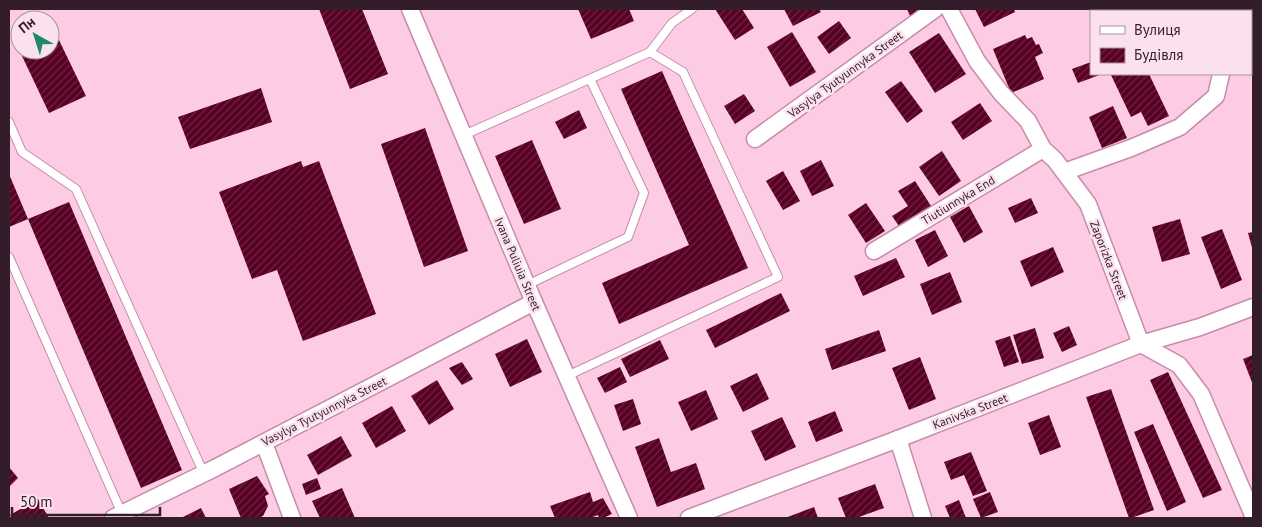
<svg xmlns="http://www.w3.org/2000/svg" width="1262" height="527" font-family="'PT Sans',sans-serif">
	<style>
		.building { fill: url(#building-hatch) }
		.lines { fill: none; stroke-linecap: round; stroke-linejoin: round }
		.lane-casing { stroke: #c78cac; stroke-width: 10 }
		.street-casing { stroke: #c78cac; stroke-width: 19 }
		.lane { stroke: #fff; stroke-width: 8 }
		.street { stroke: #fff; stroke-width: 16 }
		.labels { text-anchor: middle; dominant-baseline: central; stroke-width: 5; stroke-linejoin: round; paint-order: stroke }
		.street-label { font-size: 12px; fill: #341d2a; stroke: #fbe1ee }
	</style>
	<defs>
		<pattern id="building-hatch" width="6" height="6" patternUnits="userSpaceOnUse" patternTransform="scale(1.25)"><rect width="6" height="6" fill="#580023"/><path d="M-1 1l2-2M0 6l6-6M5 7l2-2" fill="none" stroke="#6d2542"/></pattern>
	</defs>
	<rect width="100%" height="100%" fill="#fecbe5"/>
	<g class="building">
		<polygon points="319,9 362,9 388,74 350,89"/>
		<polygon points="578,9 629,9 634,21 591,39"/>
		<polygon points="715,9 742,9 754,28 735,40"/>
		<polygon points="784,9 819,9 821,12 793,26"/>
		<polygon points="907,9 928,9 910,16"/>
		<polygon points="975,9 1014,9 1015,12 984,27"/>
		<polygon points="1164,9 1189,9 1190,11 1166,11"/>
		<polygon points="1241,9 1253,9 1253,37 1251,31 1251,11 1242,11"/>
		<polygon points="839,21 851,38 829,54 817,37"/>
		<polygon points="792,32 816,72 790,87 767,47"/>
		<polygon points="939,33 966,74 935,93 909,52"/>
		<polygon points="1025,35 1027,39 1032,37 1036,45 1039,44 1043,53 1035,57 1044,79 1011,93 993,49"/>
		<polygon points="58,38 86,96 49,113 22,56 34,50 50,50 50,42"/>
		<polygon points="1091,62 1091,74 1102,74 1078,83 1072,69"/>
		<polygon points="662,71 748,268 619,324 602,283 689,245 621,89"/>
		<polygon points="1113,74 1149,74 1169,116 1148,126 1141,112 1131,117 1111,75"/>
		<polygon points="901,81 923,111 907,123 885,92"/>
		<polygon points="261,88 272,122 190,149 178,117"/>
		<polygon points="744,94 755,111 735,124 724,106"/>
		<polygon points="980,103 992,121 963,140 951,122"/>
		<polygon points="1113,106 1127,138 1102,148 1089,117"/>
		<polygon points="579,110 587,128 564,139 555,122"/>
		<polygon points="425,128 468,251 424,267 381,144"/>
		<polygon points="532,140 561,209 524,224 495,156"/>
		<polygon points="942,151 961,181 939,196 919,167"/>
		<polygon points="821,160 834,186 812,196 800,171"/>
		<polygon points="301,161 303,167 319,161 376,314 303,341 277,270 252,279 219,192"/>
		<polygon points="783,171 800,201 783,210 766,181"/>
		<polygon points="9,174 28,219 69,202 182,470 141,488 28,219 9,227"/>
		<polygon points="915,181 933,209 901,229 892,216 908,206 898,191"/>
		<polygon points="1031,198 1038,213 1015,223 1008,208"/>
		<polygon points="866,203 885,231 866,243 848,215"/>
		<polygon points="969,206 983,232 964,243 950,217"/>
		<polygon points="1180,219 1190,254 1162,262 1152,227"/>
		<polygon points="1222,229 1242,280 1221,289 1201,237"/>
		<polygon points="935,230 948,256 928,267 915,240"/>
		<polygon points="1253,232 1253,251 1248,233"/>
		<polygon points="1053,247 1064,272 1031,287 1020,261"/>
		<polygon points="896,258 905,277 863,296 854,276"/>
		<polygon points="950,272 962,302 932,315 920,284"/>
		<polygon points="781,293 790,311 715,348 706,330"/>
		<polygon points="1069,326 1077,345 1062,352 1053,333"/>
		<polygon points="1035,328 1044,358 1022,364 1013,335"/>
		<polygon points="879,330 886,351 832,370 825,349"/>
		<polygon points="1010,336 1019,362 1004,367 995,341"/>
		<polygon points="527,339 542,372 510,387 495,354"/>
		<polygon points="660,340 669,359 630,377 621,359"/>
		<polygon points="1253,355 1253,385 1243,359"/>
		<polygon points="920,357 936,399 909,410 892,368"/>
		<polygon points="462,362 473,379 462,385 449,368"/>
		<polygon points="620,367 627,382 605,393 597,378"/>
		<polygon points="1168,372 1222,490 1203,498 1150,380"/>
		<polygon points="757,373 769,399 743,412 730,386"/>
		<polygon points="437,380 454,409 429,425 411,396"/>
		<polygon points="1111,389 1154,510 1131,518 1129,518 1086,397"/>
		<polygon points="706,390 718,419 691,431 678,402"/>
		<polygon points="633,399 641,424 623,431 614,405"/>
		<polygon points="392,406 406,431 376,448 362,423"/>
		<polygon points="835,411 843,431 816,442 808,422"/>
		<polygon points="1049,415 1061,447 1040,455 1028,423"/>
		<polygon points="782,417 796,447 765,461 751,431"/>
		<polygon points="1153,424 1186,502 1167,511 1134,432"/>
		<polygon points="341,436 352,456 318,475 307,455"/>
		<polygon points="659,438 671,472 696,463 705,489 657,507 635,447"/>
		<polygon points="971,452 987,491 973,496 964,475 951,480 944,462"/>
		<polygon points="9,467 18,478 9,487"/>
		<polygon points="257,476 269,494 265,496 268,506 263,516 258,518 241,518 229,489"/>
		<polygon points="317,478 321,489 306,495 302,484"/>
		<polygon points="875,484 884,508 856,518 846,518 838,498"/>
		<polygon points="342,488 355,518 320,518 312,501"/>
		<polygon points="590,492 593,502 603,498 612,514 603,518 599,518 598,515 590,518 555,518 550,506"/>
		<polygon points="990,492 998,512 981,518 973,499"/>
		<polygon points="38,499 49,518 12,518 10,515"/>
		<polygon points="959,500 966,518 950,518 945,506"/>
		<polygon points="814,507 818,518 785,518"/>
		<polygon points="201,508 206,518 181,518"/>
	</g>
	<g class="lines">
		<defs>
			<g id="lane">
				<polyline points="9,122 22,152 76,189 204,474"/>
				<polyline points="464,135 650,52 672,23 692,9"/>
				<polyline points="9,257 122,514"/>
				<polyline points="527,285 628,237 644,193 590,79"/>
				<polyline points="567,376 778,277 683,72 650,52"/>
			</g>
			<g id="street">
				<polyline points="410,9 534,302 629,518"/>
				<polyline points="949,9 977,61 1001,93 1028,121 1043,149 1055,160 1088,204 1141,344 1179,365 1201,394 1253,515"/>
				<polyline points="1200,9 1201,11"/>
				<polyline points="755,139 935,9"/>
				<polyline points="1064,172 1131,148 1180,127 1216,96 1221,74"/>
				<polyline points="874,251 1043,149"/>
				<polyline points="898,439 923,518"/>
				<polyline points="264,443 292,518"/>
				<polyline points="113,518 215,468 534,302"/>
				<polyline points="689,518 898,439 1141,344 1200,327 1253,307"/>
			</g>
		</defs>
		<use href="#lane" class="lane-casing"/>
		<use href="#street" class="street-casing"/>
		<use href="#lane" class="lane"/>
		<use href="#street" class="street"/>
	</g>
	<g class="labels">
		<g class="street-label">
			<text transform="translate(845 74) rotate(-36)">Vasylya Tyutyunnyka Street</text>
			<text transform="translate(958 200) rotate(-31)">Tiutiunnyka End</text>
			<text transform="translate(1109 260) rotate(69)">Zaporizka Street</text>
			<text transform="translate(518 264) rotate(67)">Ivana Puliuia Street</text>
			<text transform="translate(324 411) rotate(-27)">Vasylya Tyutyunnyka Street</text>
			<text transform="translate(970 411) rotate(-21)">Kanivska Street</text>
		</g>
	</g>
	<rect width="1262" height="527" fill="none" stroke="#341d2a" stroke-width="20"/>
	<rect x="1090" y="10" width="162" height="65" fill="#fbe1ee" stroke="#ab93a0"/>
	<rect x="1100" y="26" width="25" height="8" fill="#ffffff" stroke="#ab93a0"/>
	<text x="1134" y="35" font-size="15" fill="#341d2a">Вулиця</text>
	<rect x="1100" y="48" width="25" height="15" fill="url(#building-hatch)" stroke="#ab93a0"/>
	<text x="1134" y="60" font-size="15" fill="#341d2a">Будівля</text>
	<g transform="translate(35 35) rotate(321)"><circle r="24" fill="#fbe1ee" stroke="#ab93a0"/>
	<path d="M0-4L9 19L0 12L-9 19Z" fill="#1d8966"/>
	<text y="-8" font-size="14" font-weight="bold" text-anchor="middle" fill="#341d2a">Пн</text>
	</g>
	<path d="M12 507v8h148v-8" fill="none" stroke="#341d2a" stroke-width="2.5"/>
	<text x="20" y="507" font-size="15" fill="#341d2a" stroke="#fbe1ee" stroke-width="4" paint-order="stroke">50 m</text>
</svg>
